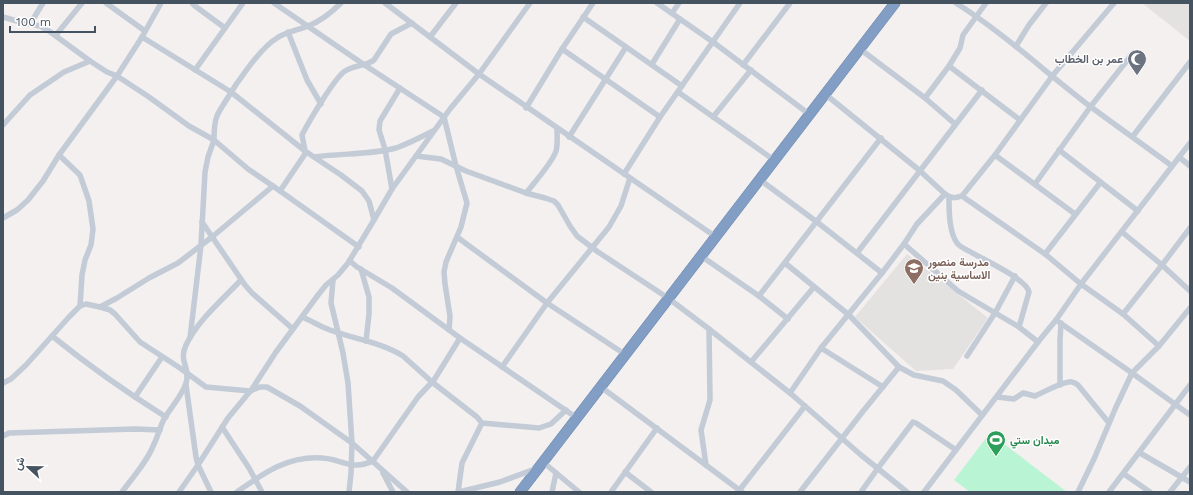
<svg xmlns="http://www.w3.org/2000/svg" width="1193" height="495" font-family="'Work Sans',Vazirmatn,sans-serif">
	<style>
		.education { fill: #e4e1e1 }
		.grass { fill: #b9f5d4 }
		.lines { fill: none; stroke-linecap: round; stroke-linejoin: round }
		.highway-casing { stroke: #6d89b0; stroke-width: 11 }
		.street { stroke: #c2cbd6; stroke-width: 5.5 }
		.highway { stroke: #829ec4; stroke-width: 10 }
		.labels { text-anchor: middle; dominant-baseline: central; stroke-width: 3; stroke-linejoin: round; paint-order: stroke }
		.worship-label { font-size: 11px; font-weight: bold; fill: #5b616d; stroke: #fff; text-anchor: end }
		.education-label { font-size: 11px; font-weight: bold; fill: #785e54; stroke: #fff; text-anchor: start }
		.leisure-label { font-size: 11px; font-weight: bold; fill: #27864d; stroke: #fff; text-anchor: start }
	</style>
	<rect width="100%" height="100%" fill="#f3f0ef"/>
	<g class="education">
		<polygon points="1142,3 1190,3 1190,41"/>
		<polygon points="907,254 988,318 953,369 916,371 855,317"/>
	</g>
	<polygon class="grass" points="990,433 1067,492 970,492 954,480"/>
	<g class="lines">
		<defs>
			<polyline id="highway" points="520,492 895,3"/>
		</defs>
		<use href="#highway" class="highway-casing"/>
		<g class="street">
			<polyline points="106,3 145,31"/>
			<polyline points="192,3 195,6 225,28"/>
			<polyline points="274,3 363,64 444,117 456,166 467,203 461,227 446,262 444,272 445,284 450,316 449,330"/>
			<path d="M 341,3 C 332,12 321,21 308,26 C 298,30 286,32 277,38 C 260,48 235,85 225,102 C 222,107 219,111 217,116 C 214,123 214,132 214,140 L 248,169 L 273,186 L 359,247"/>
			<polyline points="385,3 430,37 479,74 716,237"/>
			<polyline points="657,3 713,42 809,114"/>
			<path d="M 956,3 C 1005,34 1045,72 1091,107 C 1118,127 1145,146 1172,166"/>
			<polyline points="672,13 679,3"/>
			<polyline points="3,17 24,23 40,26 49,31 90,61 107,72 117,76 149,97 189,126 214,140 208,157 205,172 201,245 190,338"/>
			<polyline points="583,17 682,86"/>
			<polyline points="30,24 43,3"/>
			<polyline points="288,32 307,80 321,104"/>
			<polyline points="56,35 82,3"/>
			<polyline points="142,37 231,92 305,151 341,175 362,191 369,201 374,220"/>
			<polyline points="430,37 456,3"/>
			<polyline points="1016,46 1029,25 1046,3"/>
			<polyline points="562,49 660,117"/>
			<polyline points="860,49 925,98 955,124"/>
			<polyline points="652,64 680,19"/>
			<polyline points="743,65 790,3"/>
			<polyline points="949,66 1020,120"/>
			<polyline points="195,70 243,3"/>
			<polyline points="678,92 774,160"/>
			<path d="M 825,94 L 919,170 L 945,194 C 952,199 955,198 962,196 L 1045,254 L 1081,284 L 1123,314 L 1159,346"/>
			<polyline points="925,98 949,66 960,48 963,35 986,3"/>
			<polyline points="526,108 562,49 593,3"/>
			<polyline points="713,117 751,70"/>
			<polyline points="3,125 30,95 64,72 90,61"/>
			<polyline points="1133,136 1190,62"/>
			<polyline points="569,137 626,47"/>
			<polyline points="1059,150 1138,211"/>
			<polyline points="59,155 80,175 89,201 93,229 91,245 85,260 82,275 80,306"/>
			<polyline points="995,155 1075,214"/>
			<polyline points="416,156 441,159 466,171 526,193 545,198 554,201 558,205 570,226 577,236 598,252 668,298 709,329 790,393 861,455 907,492"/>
			<path d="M 315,157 C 342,153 370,155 396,148 C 408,144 421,137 433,131"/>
			<polyline points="1179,157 1190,166"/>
			<polyline points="624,174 660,117 740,3"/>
			<polyline points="759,179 817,222 882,273"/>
			<polyline points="1035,184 1091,106 1133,53"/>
			<polyline points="392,189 385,149 379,130 380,121 400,88"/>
			<path d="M 280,191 L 305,154 L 305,151 L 302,135 C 308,123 335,77 345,71 C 354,65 366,66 374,60 L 391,34 L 412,23"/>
			<path d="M 526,193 C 534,183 552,163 556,151 C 558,144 557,136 557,129"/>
			<polyline points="962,196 995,155 1053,75 1114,3"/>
			<path d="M 949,198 C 949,211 949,232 957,243 C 960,247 965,249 969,251 C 982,259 1027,279 1029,292 L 1019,327"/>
			<polyline points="3,218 17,210 28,200 43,181 59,155 117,76 142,37 161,3"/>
			<polyline points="202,222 245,285 252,293 293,329"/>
			<polyline points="1122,232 1162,265 1190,291"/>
			<polyline points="457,237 547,303 626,355"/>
			<polyline points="904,244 958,291 1019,327 1038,342"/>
			<polyline points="857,253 982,90"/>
			<polyline points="1045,254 1100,183"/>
			<polyline points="701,256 759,296 788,319"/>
			<polyline points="350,261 357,267 392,288 460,338 577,418"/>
			<polyline points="785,263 849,315 899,367 914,375 943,381 956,390 982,415"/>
			<polyline points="361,269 369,297 369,314 366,341"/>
			<polyline points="333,280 331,303 343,353 348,383 352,443 351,473 349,492"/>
			<polyline points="759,296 881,138"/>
			<polyline points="100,307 117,298 149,278 178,263 212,237 273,186"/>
			<polyline points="1123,314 1162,265 1190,228"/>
			<path d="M 302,317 C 312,321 321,327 330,330 C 354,339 381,342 403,356 L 432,382 L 477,417 L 482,423 L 539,428 L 551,424 L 566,410"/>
			<polyline points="1056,320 1132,373 1190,415"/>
			<path d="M 52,336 C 88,365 126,392 166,417"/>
			<polyline points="821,348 883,387"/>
			<polyline points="967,356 995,313 1015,276"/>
			<polyline points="751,362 814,287"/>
			<polyline points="502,367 547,303 609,227 621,206 630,178"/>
			<polyline points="3,383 11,379 26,365 69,317 80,306 86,304 100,307 110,310 115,314 140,342 180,368 206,387 250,391 260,387 267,387 300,406 352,443 407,492"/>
			<polyline points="186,385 196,457 198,465 211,492"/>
			<polyline points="1060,385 1060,340 1061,323"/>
			<polyline points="601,387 742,492"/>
			<polyline points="790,393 821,348 882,273 904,244 917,224 945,194"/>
			<polyline points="135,397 162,357"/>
			<path d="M 997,397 L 1014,399 L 1023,393 L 1035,396 L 1037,395 C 1046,391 1060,383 1069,382 C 1072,381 1075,383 1078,385 L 1109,423"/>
			<polyline points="222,427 249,468 262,492"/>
			<polyline points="3,436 9,433 135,429 160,430"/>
			<polyline points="1140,453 1190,482"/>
			<polyline points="543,462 579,492"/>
			<polyline points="706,465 701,430 710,400 709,329"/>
			<polyline points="625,472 651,492"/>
			<polyline points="383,473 393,492"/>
			<polyline points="1124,474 1150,492"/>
			<path d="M 122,492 C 133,477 147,462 154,444 C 158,436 160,427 164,419 C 171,407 182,396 186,383 C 191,367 178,362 186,345 C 198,320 222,300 241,280"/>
			<polyline points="179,492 198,465 228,418 252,389 276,352 318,295 326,285 338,275 348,263 371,225 392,189 450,109 479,74 530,3"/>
			<path d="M 237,492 C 264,473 287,456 322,458 C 342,459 351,471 373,461 L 418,397 L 434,380 L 460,338"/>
			<polyline points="458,492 462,463 482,423"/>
			<polyline points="459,492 500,482 535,469"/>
			<polyline points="552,492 556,473"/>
			<polyline points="611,492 657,428"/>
			<polyline points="738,492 805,406"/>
			<polyline points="800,492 864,410 899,367"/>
			<polyline points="861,492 878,468 913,422 916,423 956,450"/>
			<polyline points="924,492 1038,342 1056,320 1081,284 1190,143"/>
			<polyline points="1078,492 1094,459 1116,407 1132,373 1159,346 1190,308"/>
			<polyline points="1109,492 1190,385"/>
			<polyline points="1170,492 1190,467"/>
		</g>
		<use href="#highway" class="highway"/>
	</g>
	<defs>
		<symbol id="mosque-pin" viewBox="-11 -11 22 30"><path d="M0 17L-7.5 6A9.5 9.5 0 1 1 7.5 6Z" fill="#6b7280" stroke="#fff"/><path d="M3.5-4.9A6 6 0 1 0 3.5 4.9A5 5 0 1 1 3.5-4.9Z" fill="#fff"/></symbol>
		<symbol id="school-pin" viewBox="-11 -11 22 30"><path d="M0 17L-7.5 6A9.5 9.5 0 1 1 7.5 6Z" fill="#8d6e63" stroke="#fff"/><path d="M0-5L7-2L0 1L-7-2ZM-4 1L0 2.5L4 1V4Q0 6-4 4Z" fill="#fff"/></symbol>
		<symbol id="stadium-pin" viewBox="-11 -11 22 30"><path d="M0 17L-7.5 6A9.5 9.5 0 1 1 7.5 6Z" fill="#2e9e5b" stroke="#fff"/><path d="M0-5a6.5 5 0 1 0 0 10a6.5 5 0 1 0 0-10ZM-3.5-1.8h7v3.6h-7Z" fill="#fff"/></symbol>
	</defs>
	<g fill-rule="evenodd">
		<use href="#mosque-pin" x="1126" y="48" width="22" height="30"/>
		<use href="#school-pin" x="903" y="257" width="22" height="30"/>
		<use href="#stadium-pin" x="985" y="429" width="22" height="30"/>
	</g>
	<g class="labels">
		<g class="worship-label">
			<text x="1123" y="59">عمر بن الخطاب</text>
		</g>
		<g class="education-label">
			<text x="928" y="262">مدرسة منصور<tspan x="928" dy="13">الاساسية بنين</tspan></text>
		</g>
		<g class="leisure-label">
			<text x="1010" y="440">ميدان ستي</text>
		</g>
	</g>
	<rect width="1193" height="495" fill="none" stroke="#455260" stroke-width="8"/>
	<g transform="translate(28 467) rotate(292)" stroke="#ffffff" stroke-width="3" paint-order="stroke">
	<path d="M0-3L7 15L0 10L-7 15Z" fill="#455260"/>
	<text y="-6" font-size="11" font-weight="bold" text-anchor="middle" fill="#455260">ش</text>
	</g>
	<path d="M10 26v6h85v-6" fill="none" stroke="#455260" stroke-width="2"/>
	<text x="16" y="26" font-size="12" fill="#455260" stroke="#ffffff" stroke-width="3" paint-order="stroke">100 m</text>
</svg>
